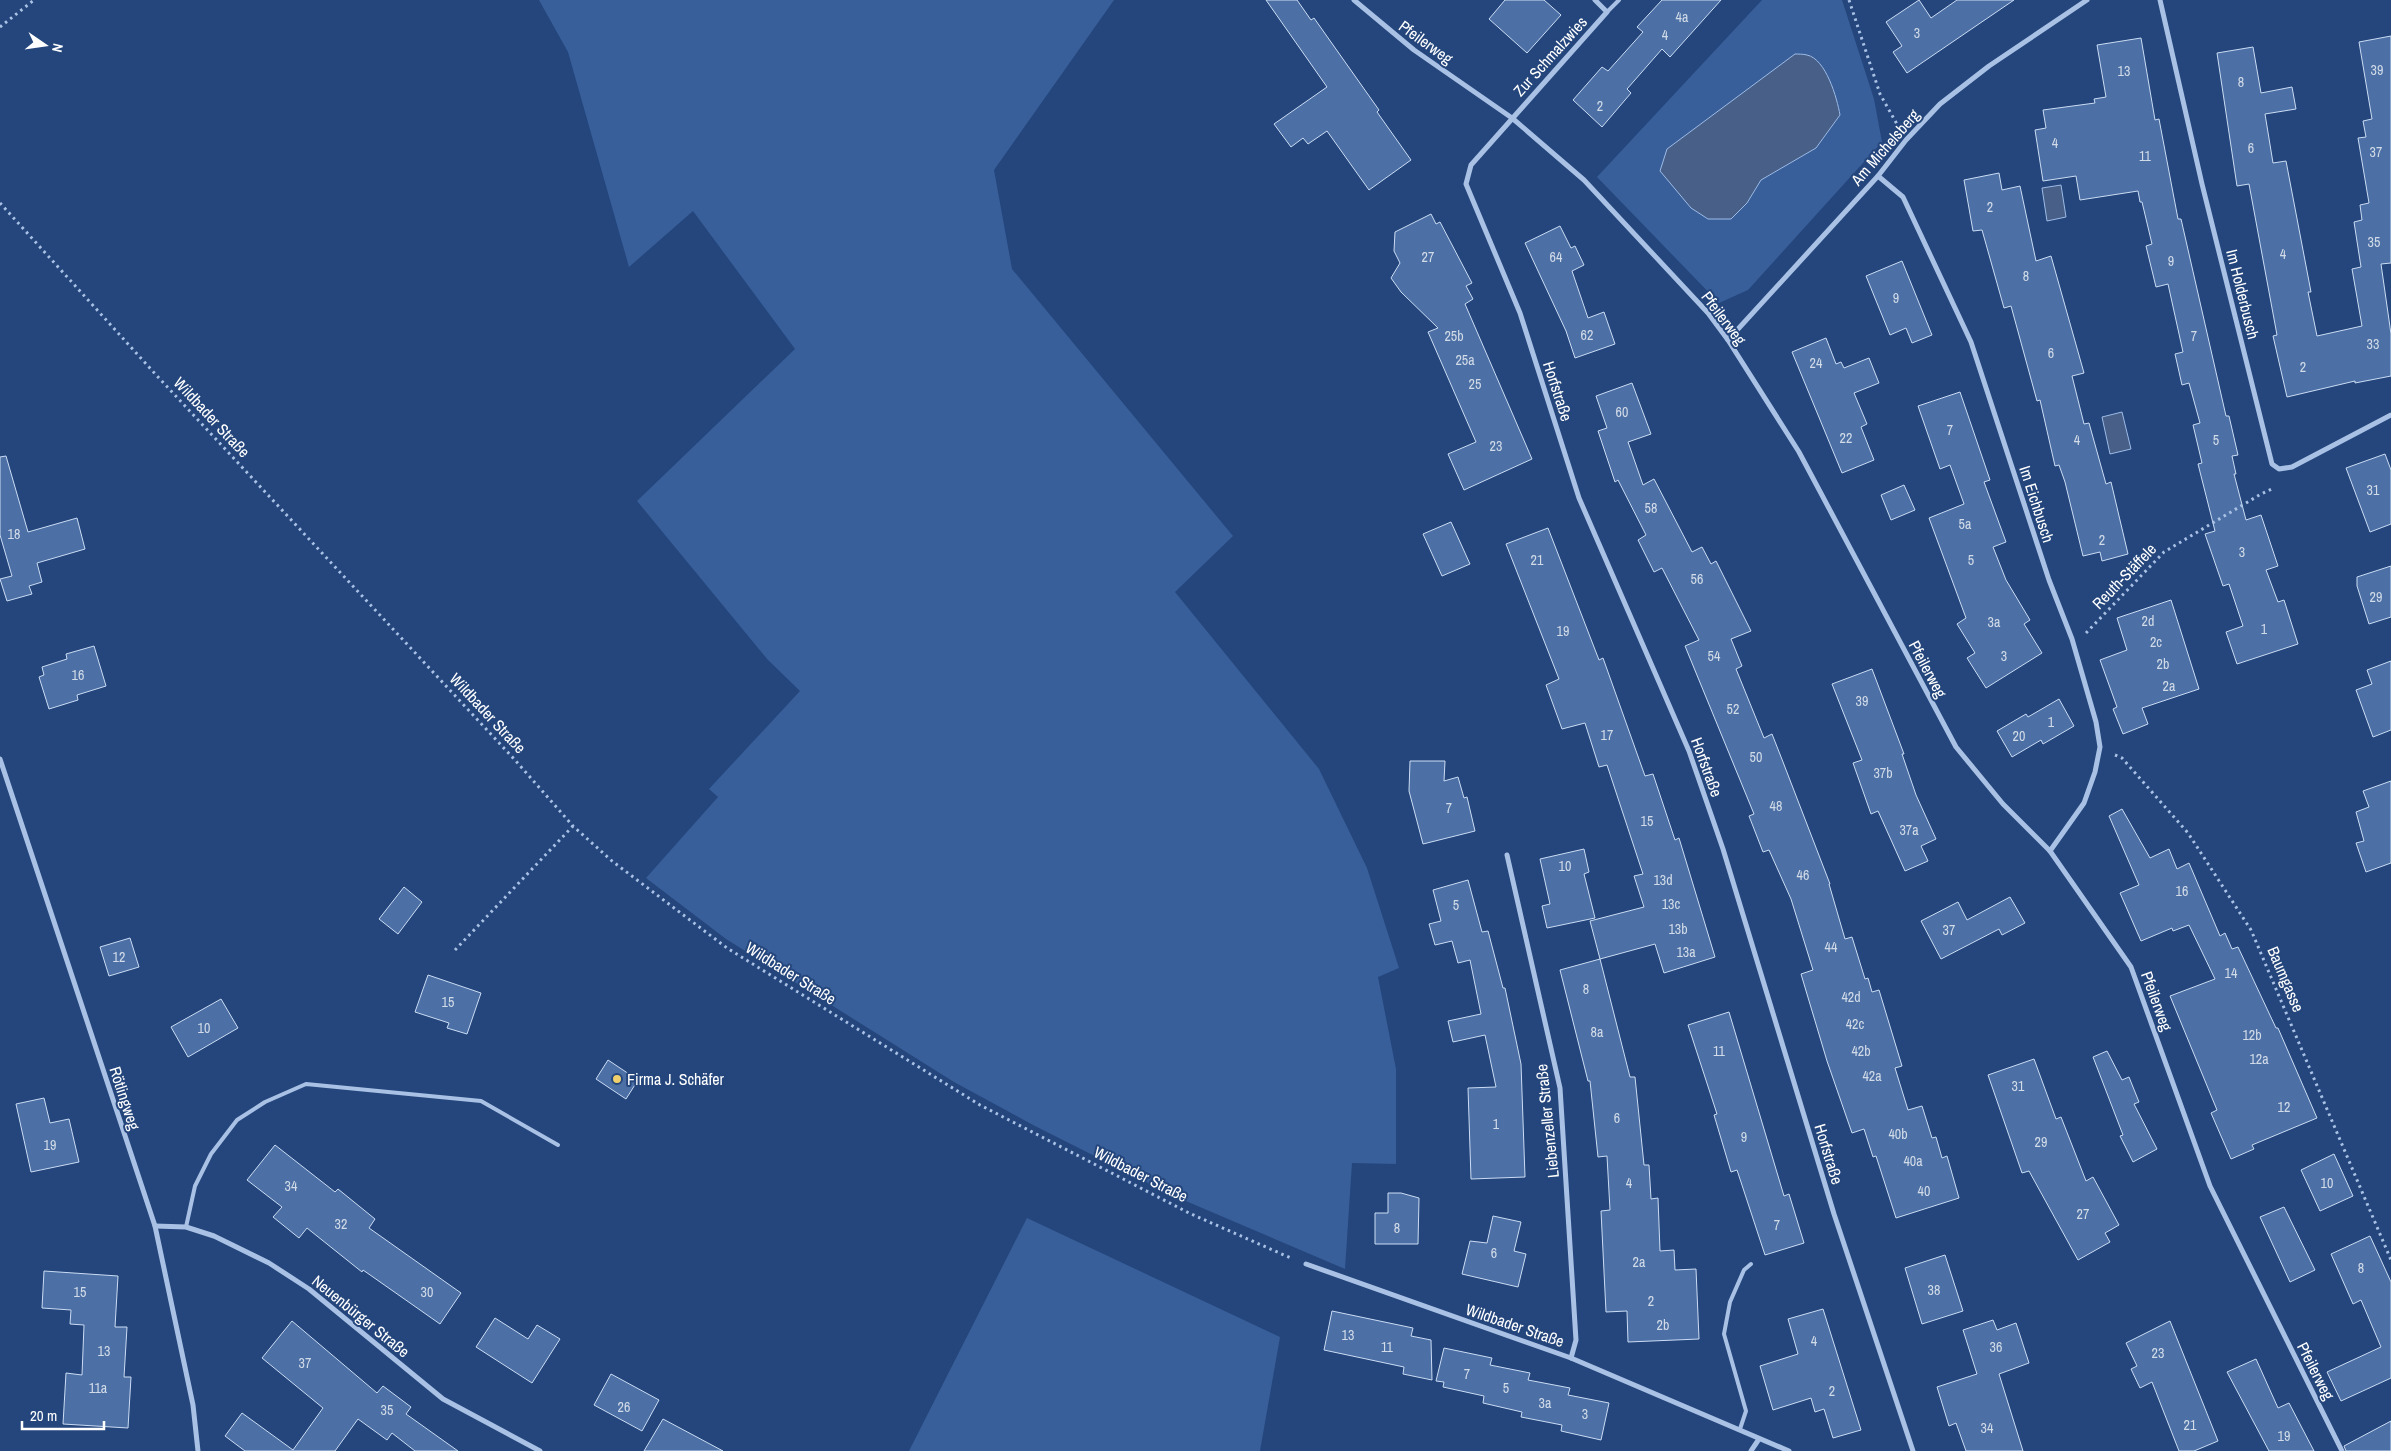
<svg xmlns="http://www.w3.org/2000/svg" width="2391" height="1451" font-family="'Archivo Narrow',sans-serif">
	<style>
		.green { fill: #385f9a; fill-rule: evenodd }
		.water { fill: #486088; stroke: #9dbbe6 }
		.building { fill: #4c70a5; stroke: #cbdcf4 }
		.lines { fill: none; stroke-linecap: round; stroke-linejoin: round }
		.path { stroke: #a9c1e5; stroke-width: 3; stroke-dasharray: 2.5 4; stroke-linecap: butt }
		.service { stroke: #a9c1e5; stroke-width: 4 }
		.minor { stroke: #a9c1e5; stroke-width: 5 }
		.poi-dot { fill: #efd06d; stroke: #24467c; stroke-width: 2 }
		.labels { text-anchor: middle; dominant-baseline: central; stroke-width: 4; stroke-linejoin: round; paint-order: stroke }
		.number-label { font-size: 14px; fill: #d2dbe8 }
		.street-label { font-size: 16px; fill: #fff; stroke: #24467c }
		.poi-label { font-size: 16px; fill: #fff; stroke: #24467c; text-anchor: start }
	</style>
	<rect width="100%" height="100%" fill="#24467c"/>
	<g class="green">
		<polygon points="539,0 1114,0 994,170 1012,269 1233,536 1175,592 1319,769 1367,868 1399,968 1378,977 1396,1069 1396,1164 1352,1163 1345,1269 1174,1196 1035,1126 954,1082 726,939 646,878 718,797 709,789 800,691 768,660 637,501 795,349 693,211 629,267 568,52"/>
		<path d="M 1762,0 L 1842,0 L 1874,99 L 1882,142 L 1748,290 L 1719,303 L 1597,177 ZM 1809,55 C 1827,71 1836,91 1840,115 L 1816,148 L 1761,180 L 1747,203 Z"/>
		<polygon points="1027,1218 1280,1337 1260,1451 909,1451"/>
	</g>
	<g class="water">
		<path d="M 1795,54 C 1798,54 1803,54 1807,55 C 1826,59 1837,98 1840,115 L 1816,148 L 1761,180 L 1747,203 L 1731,219 L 1708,219 L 1691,208 L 1660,171 L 1667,149 Z"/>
		<polygon points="2061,185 2066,217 2047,221 2042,188"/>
		<polygon points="2122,412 2131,449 2110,454 2102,417"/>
	</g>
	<g class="building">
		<polygon points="1266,0 1297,0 1311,20 1314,18 1379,110 1377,112 1411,160 1369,190 1327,131 1308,144 1303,138 1291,147 1274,124 1327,87"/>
		<polygon points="1505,0 1544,0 1561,15 1527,53 1489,19"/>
		<polygon points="1662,0 1721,0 1670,57 1662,49 1627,89 1631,93 1602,127 1573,100 1602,67 1608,71 1643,32 1637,27"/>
		<polygon points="1919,0 1931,18 1957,0 2014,0 1907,73 1893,52 1902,46 1886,22"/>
		<polygon points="2391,36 2391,263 2381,264 2391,334 2391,376 2355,383 2355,381 2287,397 2273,336 2277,335 2249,184 2237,186 2217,53 2253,47 2261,93 2292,87 2296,109 2265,114 2273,163 2286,161 2311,292 2308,292 2317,336 2362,326 2352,269 2361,267 2354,222 2362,220 2360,205 2369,203 2358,138 2366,137 2363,121 2372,119 2359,42"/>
		<polygon points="2141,38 2155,120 2159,119 2178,219 2181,219 2226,416 2229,416 2238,455 2232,456 2236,474 2234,474 2246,520 2261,515 2278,566 2266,570 2278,602 2284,600 2298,644 2237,664 2226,632 2243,626 2229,584 2223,586 2205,534 2215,531 2198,464 2202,463 2193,425 2200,423 2189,383 2182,385 2175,354 2183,352 2168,284 2156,287 2146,246 2152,244 2142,202 2140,202 2138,191 2080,200 2076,176 2043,181 2035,130 2046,128 2043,110 2095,103 2094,99 2106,97 2097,45"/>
		<polygon points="1999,173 2002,190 2020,186 2036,261 2051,256 2084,373 2072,376 2084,424 2089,423 2106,484 2111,482 2128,554 2102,561 2100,552 2083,556 2065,482 2059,465 2055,466 2040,400 2037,401 2011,306 2004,308 1982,230 1973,231 1964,180"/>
		<polygon points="1431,214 1436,224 1440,222 1472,283 1466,286 1473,299 1465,304 1532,459 1464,490 1448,454 1476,442 1428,332 1438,328 1401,292 1391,278 1400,263 1394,251 1395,232"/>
		<polygon points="1560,226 1571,248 1575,246 1584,265 1572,271 1588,318 1604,312 1615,344 1575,358 1566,331 1525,243"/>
		<polygon points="1902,261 1932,335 1912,343 1906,328 1890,335 1866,276"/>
		<polygon points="1826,338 1836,364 1841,362 1844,368 1869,358 1879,383 1854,393 1867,424 1861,427 1874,460 1842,473 1792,352"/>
		<polygon points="1632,383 1651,434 1628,442 1643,485 1654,479 1692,552 1702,547 1711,564 1716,561 1751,631 1731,639 1742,666 1736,669 1764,738 1772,734 1783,762 1830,884 1829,884 1845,939 1852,937 1865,979 1868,978 1872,992 1879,990 1902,1066 1895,1068 1908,1110 1922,1106 1932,1138 1936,1137 1942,1158 1947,1156 1959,1198 1896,1218 1876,1156 1873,1157 1864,1129 1852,1133 1827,1061 1801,974 1813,970 1791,899 1769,850 1763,852 1749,816 1754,814 1685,646 1699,640 1662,568 1654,572 1638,540 1646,535 1618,480 1615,482 1598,431 1607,428 1596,396"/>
		<polygon points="1960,392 1990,480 1984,482 2006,542 1993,547 2006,580 2030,620 2024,624 2042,653 1986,688 1967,658 1975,653 1957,624 1966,618 1929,518 1964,504 1950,465 1940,469 1918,406"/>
		<polygon points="2385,454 2391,470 2391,524 2370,532 2346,468"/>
		<polygon points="6,456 28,532 77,518 85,549 37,563 42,582 29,586 32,594 7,601 0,579 12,576 0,535 0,457"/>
		<polygon points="1904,485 1915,510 1891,520 1881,495"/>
		<polygon points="1451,522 1470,564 1442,576 1423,534"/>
		<polygon points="1548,528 1599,660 1603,658 1645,776 1653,774 1675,840 1679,838 1715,957 1664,973 1655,944 1600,959 1590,921 1644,907 1634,876 1643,874 1607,765 1599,767 1585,723 1562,729 1546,685 1559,679 1506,544"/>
		<polygon points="2391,566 2391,617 2369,624 2357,586 2357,577"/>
		<polygon points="2171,600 2199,689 2142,708 2148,724 2123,734 2113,709 2117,707 2100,660 2127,650 2117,618"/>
		<polygon points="94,646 106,686 77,695 78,700 49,709 39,677 44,675 42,667 67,659 66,654"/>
		<polygon points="2391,661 2391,730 2373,737 2356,690 2372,684 2367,670"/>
		<polygon points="1872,669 1904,754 1902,754 1916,795 1936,839 1921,846 1928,861 1905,871 1878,811 1871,814 1853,763 1862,760 1832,684"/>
		<polygon points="2059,699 2074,726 2043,744 2041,740 2012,757 1997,731 2026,714 2028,717"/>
		<polygon points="1410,761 1445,761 1444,781 1458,777 1464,798 1467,797 1475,831 1423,844 1409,791"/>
		<polygon points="2391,781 2391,863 2366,872 2356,843 2364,841 2356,812 2369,807 2363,791"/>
		<polygon points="2122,809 2150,858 2169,849 2177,869 2189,863 2220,936 2225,933 2232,949 2238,947 2276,1028 2278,1028 2317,1118 2252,1145 2254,1149 2231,1159 2211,1113 2217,1110 2170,996 2215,979 2189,925 2173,931 2172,928 2141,941 2120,893 2139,885 2109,816"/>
		<polygon points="1584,849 1589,872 1584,874 1595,918 1547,928 1542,906 1550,904 1540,859"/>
		<polygon points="1468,880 1482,932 1488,931 1503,988 1505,988 1521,1064 1525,1177 1471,1179 1468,1088 1496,1087 1485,1035 1453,1042 1448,1021 1481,1014 1470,960 1458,963 1452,941 1435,945 1429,924 1441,921 1433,890"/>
		<polygon points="404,887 422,902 398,934 379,919"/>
		<polygon points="2010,897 2025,923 2002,935 1999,929 1941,959 1921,921 1958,902 1967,920"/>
		<polygon points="130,938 139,967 109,976 100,947"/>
		<polygon points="1600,959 1630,1077 1635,1077 1644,1165 1649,1165 1651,1199 1658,1198 1660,1251 1674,1250 1675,1270 1696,1269 1699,1339 1628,1342 1627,1311 1606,1312 1601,1211 1610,1210 1607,1156 1598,1157 1590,1081 1588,1081 1560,970"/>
		<polygon points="428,975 481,993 467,1034 447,1028 449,1023 415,1012"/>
		<polygon points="221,999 238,1028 188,1057 171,1027"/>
		<polygon points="1729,1012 1784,1196 1789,1194 1804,1243 1765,1255 1737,1170 1731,1172 1714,1115 1717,1114 1688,1025"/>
		<polygon points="2107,1051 2122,1080 2129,1077 2139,1102 2134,1104 2157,1149 2133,1162 2120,1136 2123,1135 2093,1057"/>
		<polygon points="2034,1059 2056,1119 2061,1117 2086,1181 2093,1177 2119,1225 2105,1233 2110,1242 2078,1260 2029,1171 2022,1173 1988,1075"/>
		<polygon points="608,1060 638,1080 626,1099 596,1079"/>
		<polygon points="44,1098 50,1123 69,1119 79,1162 31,1172 16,1104"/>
		<polygon points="275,1145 335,1192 338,1189 375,1219 369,1228 461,1293 440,1324 363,1270 362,1272 307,1228 299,1238 273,1217 282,1207 247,1180"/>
		<polygon points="2334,1154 2353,1196 2320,1211 2301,1170"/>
		<polygon points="1388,1193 1401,1193 1419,1198 1418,1244 1375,1244 1375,1213 1388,1213"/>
		<polygon points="2284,1207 2315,1270 2290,1282 2260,1217"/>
		<polygon points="1493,1216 1521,1222 1514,1251 1526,1254 1518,1287 1462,1274 1470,1241 1487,1243"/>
		<polygon points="2370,1236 2391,1282 2391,1378 2341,1401 2327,1372 2381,1347 2361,1300 2353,1304 2331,1254"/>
		<polygon points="1945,1255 1963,1311 1922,1324 1905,1268"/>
		<polygon points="44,1271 118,1276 115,1327 127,1327 124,1377 131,1377 128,1428 63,1424 66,1373 82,1375 84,1325 70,1324 71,1310 42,1308"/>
		<polygon points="1823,1309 1861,1430 1833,1438 1824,1409 1815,1412 1811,1398 1773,1410 1760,1366 1798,1354 1788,1319"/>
		<polygon points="1332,1311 1413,1328 1411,1336 1431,1340 1432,1380 1403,1374 1404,1367 1324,1350"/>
		<polygon points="495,1318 528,1339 537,1325 560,1339 532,1383 476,1347"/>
		<polygon points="1993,1320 1997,1330 2016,1323 2029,1363 1999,1374 2023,1451 1966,1451 1956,1423 1949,1426 1937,1387 1977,1374 1963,1330"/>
		<polygon points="292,1321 377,1393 383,1386 411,1407 406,1414 458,1451 415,1451 392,1433 387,1440 358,1419 335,1451 245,1451 225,1436 242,1413 293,1450 323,1408 262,1358"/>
		<polygon points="2170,1321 2218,1441 2194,1451 2179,1451 2152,1382 2140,1388 2131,1369 2137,1366 2126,1343"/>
		<polygon points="1444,1348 1492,1358 1490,1365 1530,1373 1528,1380 1570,1388 1568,1395 1609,1403 1601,1440 1561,1431 1562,1425 1521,1417 1522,1412 1483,1403 1484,1396 1443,1387 1444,1382 1436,1381"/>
		<polygon points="2256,1359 2278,1408 2289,1403 2314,1451 2269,1451 2227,1372"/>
		<polygon points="611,1374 659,1400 642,1431 594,1405"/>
		<polygon points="663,1419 723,1451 644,1451"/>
		<polygon points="2391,1421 2391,1451 2346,1451 2344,1446"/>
	</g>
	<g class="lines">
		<g class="path">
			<polyline points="1849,0 1880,94 1898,126"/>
			<polyline points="0,27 34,0"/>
			<polyline points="0,203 158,377 515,760 573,826 612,861 727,948 980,1105 1189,1213 1293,1259"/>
			<polyline points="2086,633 2164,552 2261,494 2272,489"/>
			<polyline points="2115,755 2122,758 2188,833 2251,930 2391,1260"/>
			<polyline points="455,950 573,826"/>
		</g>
		<g class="service">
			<polyline points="1607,12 1619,0"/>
			<polyline points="186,1227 195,1186 211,1154 237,1120 265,1102 306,1084 481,1101 558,1145"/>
			<polyline points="1740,1429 1746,1411 1724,1334 1730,1302 1744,1270 1751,1264"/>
		</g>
		<g class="minor">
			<polyline points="1354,0 1414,50 1512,118 1584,180 1708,313 1728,340 1799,452 1956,747 2003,804 2050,851 2131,967 2210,1186 2342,1451"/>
			<polyline points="1595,0 1607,12 1471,165 1466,184 1520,313 1579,498 1689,751 1723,849 1834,1214 1913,1451"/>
			<polyline points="2160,0 2202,184 2272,464 2279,469 2292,467 2391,415"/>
			<polyline points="1878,176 1903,197 1971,342 2049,580 2072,639 2096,722 2100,747 2095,772 2084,803 2050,851"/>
			<polyline points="1728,340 1878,176 1906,140 1940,104 1989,66 2087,0"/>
			<polyline points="0,759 155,1226 193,1405 198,1451"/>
			<polyline points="1507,855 1560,1088 1576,1340 1571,1358"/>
			<polyline points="155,1226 186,1227 214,1236 269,1263 309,1289 443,1399 540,1451"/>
			<polyline points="1306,1264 1571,1358 1789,1451"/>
			<polyline points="1751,1451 1759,1439"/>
		</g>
	</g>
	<circle class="poi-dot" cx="617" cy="1079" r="5"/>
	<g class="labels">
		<g class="number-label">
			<text x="1682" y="17">4a</text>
			<text x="1917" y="33">3</text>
			<text x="1665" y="35">4</text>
			<text x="2377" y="70">39</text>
			<text x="2124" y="71">13</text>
			<text x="2241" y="82">8</text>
			<text x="1600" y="106">2</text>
			<text x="2055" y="143">4</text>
			<text x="2251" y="148">6</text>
			<text x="2376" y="152">37</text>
			<text x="2145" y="156">11</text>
			<text x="1990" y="207">2</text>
			<text x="2374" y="242">35</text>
			<text x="2283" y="254">4</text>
			<text x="1428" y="257">27</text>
			<text x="1556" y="257">64</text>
			<text x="2171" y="261">9</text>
			<text x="2026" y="276">8</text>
			<text x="1896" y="298">9</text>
			<text x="1587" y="335">62</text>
			<text x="1454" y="336">25b</text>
			<text x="2194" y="336">7</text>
			<text x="2373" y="344">33</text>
			<text x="2051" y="353">6</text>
			<text x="1465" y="360">25a</text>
			<text x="1816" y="363">24</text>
			<text x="2303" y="367">2</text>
			<text x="1475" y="384">25</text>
			<text x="1622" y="412">60</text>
			<text x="1950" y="430">7</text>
			<text x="1846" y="438">22</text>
			<text x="2077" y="440">4</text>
			<text x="2216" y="440">5</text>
			<text x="1496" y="446">23</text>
			<text x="2373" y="490">31</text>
			<text x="1651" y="508">58</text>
			<text x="1965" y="524">5a</text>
			<text x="14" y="534">18</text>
			<text x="2102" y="540">2</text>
			<text x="2242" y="552">3</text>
			<text x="1537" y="560">21</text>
			<text x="1971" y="560">5</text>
			<text x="1697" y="579">56</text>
			<text x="2376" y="597">29</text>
			<text x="2148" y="621">2d</text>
			<text x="1994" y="622">3a</text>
			<text x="2264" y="629">1</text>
			<text x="1563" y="631">19</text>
			<text x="2156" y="642">2c</text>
			<text x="1714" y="656">54</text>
			<text x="2004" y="656">3</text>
			<text x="2163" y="664">2b</text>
			<text x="78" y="675">16</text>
			<text x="2169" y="686">2a</text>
			<text x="1862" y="701">39</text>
			<text x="1733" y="709">52</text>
			<text x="2051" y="722">1</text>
			<text x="1607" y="735">17</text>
			<text x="2019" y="736">20</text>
			<text x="1756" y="757">50</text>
			<text x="1883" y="773">37b</text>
			<text x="1776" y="806">48</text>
			<text x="1449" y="808">7</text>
			<text x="1647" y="821">15</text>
			<text x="1909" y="830">37a</text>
			<text x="1565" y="866">10</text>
			<text x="1803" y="875">46</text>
			<text x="1663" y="880">13d</text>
			<text x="2182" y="891">16</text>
			<text x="1671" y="904">13c</text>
			<text x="1456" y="905">5</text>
			<text x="1678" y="929">13b</text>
			<text x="1949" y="930">37</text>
			<text x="1831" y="947">44</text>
			<text x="1686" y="952">13a</text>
			<text x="119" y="957">12</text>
			<text x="2231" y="973">14</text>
			<text x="1586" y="989">8</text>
			<text x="1851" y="997">42d</text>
			<text x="448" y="1002">15</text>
			<text x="1855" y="1024">42c</text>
			<text x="204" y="1028">10</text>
			<text x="1597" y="1032">8a</text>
			<text x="2252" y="1035">12b</text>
			<text x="1719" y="1051">11</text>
			<text x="1861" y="1051">42b</text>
			<text x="2259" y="1059">12a</text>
			<text x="1872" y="1076">42a</text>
			<text x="2018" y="1086">31</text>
			<text x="2284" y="1107">12</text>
			<text x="1617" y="1118">6</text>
			<text x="1496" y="1124">1</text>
			<text x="1898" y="1134">40b</text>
			<text x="1744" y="1137">9</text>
			<text x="2041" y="1142">29</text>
			<text x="50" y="1145">19</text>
			<text x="1913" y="1161">40a</text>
			<text x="1629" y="1183">4</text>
			<text x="2327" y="1183">10</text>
			<text x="291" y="1186">34</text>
			<text x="1924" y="1191">40</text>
			<text x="2083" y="1214">27</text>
			<text x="341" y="1224">32</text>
			<text x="1777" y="1225">7</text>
			<text x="1397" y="1228">8</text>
			<text x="1494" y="1253">6</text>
			<text x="1639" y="1262">2a</text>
			<text x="2361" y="1268">8</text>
			<text x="1934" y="1290">38</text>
			<text x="80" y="1292">15</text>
			<text x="427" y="1292">30</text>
			<text x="1651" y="1301">2</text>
			<text x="1663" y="1325">2b</text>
			<text x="1348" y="1335">13</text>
			<text x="1814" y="1341">4</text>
			<text x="1387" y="1347">11</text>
			<text x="1996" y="1347">36</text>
			<text x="104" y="1351">13</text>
			<text x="2158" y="1353">23</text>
			<text x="305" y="1363">37</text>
			<text x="1467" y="1374">7</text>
			<text x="98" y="1388">11a</text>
			<text x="1506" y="1388">5</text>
			<text x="1832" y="1391">2</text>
			<text x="1545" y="1403">3a</text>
			<text x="624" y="1407">26</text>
			<text x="387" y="1410">35</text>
			<text x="1585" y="1414">3</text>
			<text x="2190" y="1425">21</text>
			<text x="1987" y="1428">34</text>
			<text x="2284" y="1436">19</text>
		</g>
		<g class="street-label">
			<text transform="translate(1426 42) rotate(36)">Pfeilerweg</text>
			<text transform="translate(1550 56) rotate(-48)">Zur Schmalzwies</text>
			<text transform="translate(1885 147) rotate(-49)">Am Michelsberg</text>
			<text transform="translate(2243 294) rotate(76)">Im Holderbusch</text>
			<text transform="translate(1724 318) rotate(53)">Pfeilerweg</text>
			<text transform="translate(1558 391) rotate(72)">Horfstraße</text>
			<text transform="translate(212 417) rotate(47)">Wildbader Straße</text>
			<text transform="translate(2037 504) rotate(72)">Im Eichbusch</text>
			<text transform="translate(2124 576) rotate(-46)">Reuth-Stäffele</text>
			<text transform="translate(1928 669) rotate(62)">Pfeilerweg</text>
			<text transform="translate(488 713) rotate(47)">Wildbader Straße</text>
			<text transform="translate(1707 767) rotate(70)">Horfstraße</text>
			<text transform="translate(791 973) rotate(32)">Wildbader Straße</text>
			<text transform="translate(2286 979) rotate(67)">Baumgasse</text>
			<text transform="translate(2157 1001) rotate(70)">Pfeilerweg</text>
			<text transform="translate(125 1098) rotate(72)">Rötlingweg</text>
			<text transform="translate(1547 1121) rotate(-96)">Liebenzeller Straße</text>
			<text transform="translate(1829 1154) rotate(73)">Horfstraße</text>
			<text transform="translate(1141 1174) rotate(27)">Wildbader Straße</text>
			<text transform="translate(361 1316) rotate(39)">Neuenbürger Straße</text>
			<text transform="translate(1515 1325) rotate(19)">Wildbader Straße</text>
			<text transform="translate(2316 1371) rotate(63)">Pfeilerweg</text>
		</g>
		<g class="poi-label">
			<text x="627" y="1079">Firma J. Schäfer</text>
		</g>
	</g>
	<g transform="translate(45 45) rotate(103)" stroke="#24467c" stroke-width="4" paint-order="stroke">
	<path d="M0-4L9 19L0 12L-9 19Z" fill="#ffffff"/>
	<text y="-8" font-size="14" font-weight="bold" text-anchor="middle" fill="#ffffff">N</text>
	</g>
	<path d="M22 1421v8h82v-8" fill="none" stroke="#ffffff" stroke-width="2.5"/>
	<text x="30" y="1421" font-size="15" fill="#ffffff" stroke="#24467c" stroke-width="4" paint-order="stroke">20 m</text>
</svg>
